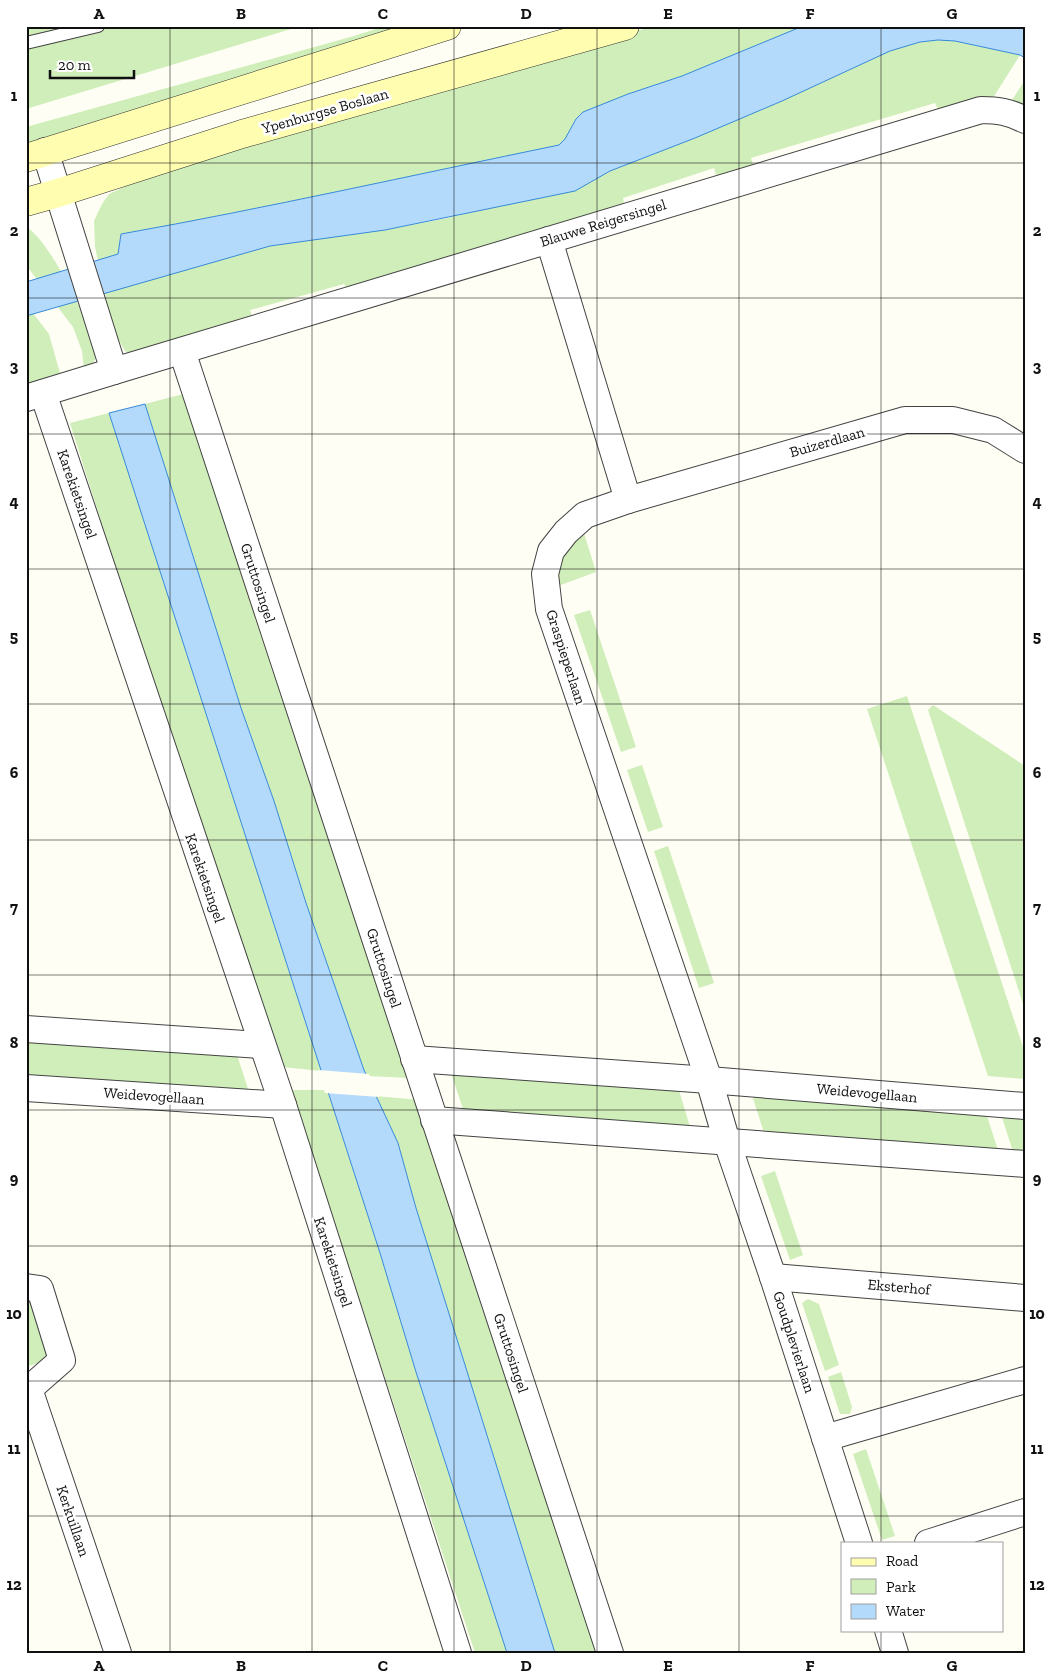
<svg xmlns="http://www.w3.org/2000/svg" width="1051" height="1679" font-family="'Zilla Slab',serif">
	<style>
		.green { fill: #d0eeb9 }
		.water { fill: #b4dafb; stroke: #3589d8 }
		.pier { fill: #fffef4 }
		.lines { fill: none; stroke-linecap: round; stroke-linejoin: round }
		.lane-casing { stroke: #434343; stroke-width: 14 }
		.street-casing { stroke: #434343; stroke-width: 28 }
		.secondary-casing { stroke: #323232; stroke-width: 29 }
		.lane { stroke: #fff; stroke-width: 12 }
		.street { stroke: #fff; stroke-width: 26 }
		.secondary { stroke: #fffdaf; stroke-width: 28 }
		.grid { fill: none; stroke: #101010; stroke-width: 1; stroke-opacity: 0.55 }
		.labels { text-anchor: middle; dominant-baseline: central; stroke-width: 5; stroke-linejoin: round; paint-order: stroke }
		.street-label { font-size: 15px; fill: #101010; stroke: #fff }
		.neatline { fill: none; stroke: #101010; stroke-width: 2 }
		.grid-label { font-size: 16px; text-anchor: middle; font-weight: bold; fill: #101010 }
	</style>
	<rect width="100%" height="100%" fill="#fffef4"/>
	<g class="green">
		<polygon points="26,26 301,26 26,109"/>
		<polygon points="385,26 414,26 26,151 26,127 354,36"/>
		<path d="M 655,26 L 803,26 L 682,76 L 628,94 L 576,119 L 565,139 L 559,145 C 413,175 267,208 121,234 L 118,254 L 111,256 L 121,288 L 270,246 L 385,230 L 448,218 L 589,183 L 610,171 L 695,138 L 782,101 L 890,51 L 920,42 L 938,40 L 955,41 L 1020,55 L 991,101 L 940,113 L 935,103 L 751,158 L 755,171 L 718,181 L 714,168 L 623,198 L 625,209 L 349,292 L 344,284 L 250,310 L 254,322 L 134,356 L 125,351 L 113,330 L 95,247 L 94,221 L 102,204 L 109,194 L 185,159 L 406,94 Z"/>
		<polygon points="1025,80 1025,108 1012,100"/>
		<path d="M 26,227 C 43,235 74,292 81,311 C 87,325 91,340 97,355 L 89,372 L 84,369 L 82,351 L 73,327 L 26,265 Z"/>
		<polygon points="26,304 49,334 60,373 26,384"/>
		<polygon points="187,393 409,1078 367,1076 364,1070 306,903 274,801 241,708 145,404"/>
		<polygon points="109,413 321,1071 283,1067 151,681 70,423"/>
		<path d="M 584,533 L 596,572 L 558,586 C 553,555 562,552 584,533 Z"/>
		<polygon points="590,610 636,747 621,752 574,615"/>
		<polygon points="907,696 1025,1053 1025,1079 988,1076 867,709"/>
		<polygon points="933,705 1025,766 1025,1010 928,710"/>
		<polygon points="642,765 663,827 648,832 627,770"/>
		<polygon points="668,846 714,983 699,988 654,851"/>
		<polygon points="26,1039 237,1055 251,1098 26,1081"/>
		<polygon points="450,1070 678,1087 691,1130 464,1112"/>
		<polygon points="291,1090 327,1090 380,1253 416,1372 507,1653 475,1653"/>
		<polygon points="751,1092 985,1110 999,1153 765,1136"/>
		<polygon points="376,1096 420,1100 598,1653 555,1653 416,1208 398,1143"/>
		<polygon points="1000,1111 1025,1113 1025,1155 1014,1155"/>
		<polygon points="775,1171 803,1255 790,1260 761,1176"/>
		<polygon points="26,1297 29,1298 49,1351 44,1361 26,1367"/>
		<polygon points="808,1299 819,1304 839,1365 825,1371 802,1303"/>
		<polygon points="841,1372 852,1407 850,1414 840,1414 828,1377"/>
		<polygon points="866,1449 895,1536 882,1540 853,1454"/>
	</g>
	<g class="water">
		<path d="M 803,26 L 1025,26 L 1025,58 L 1020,55 L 955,41 L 938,40 L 920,42 L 890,51 L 782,101 L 695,138 L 610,171 L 575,191 L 385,230 L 270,246 L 26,316 L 26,282 L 118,254 L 121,234 C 267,208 413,175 559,145 L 565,139 L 576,119 L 583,112 L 628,94 L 682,76 Z"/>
		<polygon points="145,404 241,708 274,801 306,903 364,1070 398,1143 416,1208 555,1653 507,1653 416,1372 380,1253 109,413"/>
	</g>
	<polygon class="pier" points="318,1070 369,1074 379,1097 325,1093"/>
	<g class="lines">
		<defs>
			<polyline id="lane" points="26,43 98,26"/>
			<g id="street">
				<polyline points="549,240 628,500 585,515 566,532 551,551 545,574 549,609 709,1080 727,1142 773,1277 859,1543"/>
				<polyline points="182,351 610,1653"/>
				<path d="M 114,371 L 981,110 C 998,110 1010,112 1025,120"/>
				<polyline points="43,393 283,1105 458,1653"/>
				<polyline points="26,398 114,371 45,151"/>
				<polyline points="628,500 905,420 953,420 993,430 1025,450"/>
				<polyline points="26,1029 261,1045"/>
				<polyline points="414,1059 709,1080 1025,1106"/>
				<polyline points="26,1088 283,1105"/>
				<polyline points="434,1120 1025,1164"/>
				<polyline points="773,1277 1025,1298"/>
				<polyline points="26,1287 40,1289 62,1360 29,1389 26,1389"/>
				<polyline points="29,1389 118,1653"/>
				<polyline points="825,1438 1025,1380"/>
				<polyline points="928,1543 1025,1512"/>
				<polyline points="888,1630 895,1653"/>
			</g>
			<g id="secondary">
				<polyline points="26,158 447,26"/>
				<polyline points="26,202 58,193 242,134 625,26"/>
			</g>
		</defs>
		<use href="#lane" class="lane-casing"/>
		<use href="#street" class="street-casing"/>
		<use href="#secondary" class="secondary-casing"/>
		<use href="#lane" class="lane"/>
		<use href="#street" class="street"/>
		<use href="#secondary" class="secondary"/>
	</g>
	<path class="grid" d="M 170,26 L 170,1653M 312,26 L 312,1653M 454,26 L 454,1653M 597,26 L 597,1653M 739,26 L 739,1653M 881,26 L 881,1543M 26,163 L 1025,163M 26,298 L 1025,298M 26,434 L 1025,434M 26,569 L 1025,569M 26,704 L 1025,704M 26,840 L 1025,840M 26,975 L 1025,975M 26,1110 L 1025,1110M 26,1246 L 1025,1246M 26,1381 L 1025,1381M 26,1516 L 1025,1516M 881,1630 L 881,1653"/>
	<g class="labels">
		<g class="street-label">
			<text transform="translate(325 111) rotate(-16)">Ypenburgse Boslaan</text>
			<text transform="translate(603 223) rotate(-17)">Blauwe Reigersingel</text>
			<text transform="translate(827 442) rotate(-16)">Buizerdlaan</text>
			<text transform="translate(77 494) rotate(71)">Karekietsingel</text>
			<text transform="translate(258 583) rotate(72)">Gruttosingel</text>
			<text transform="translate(566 657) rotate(72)">Graspieperlaan</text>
			<text transform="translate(205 878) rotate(71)">Karekietsingel</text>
			<text transform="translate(384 968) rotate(72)">Gruttosingel</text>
			<text transform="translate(867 1093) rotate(5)">Weidevogellaan</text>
			<text transform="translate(154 1096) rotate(4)">Weidevogellaan</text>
			<text transform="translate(333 1262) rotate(72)">Karekietsingel</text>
			<text transform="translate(899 1287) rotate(5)">Eksterhof</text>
			<text transform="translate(794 1342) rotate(72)">Goudplevierlaan</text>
			<text transform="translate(511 1353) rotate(72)">Gruttosingel</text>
			<text transform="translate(73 1521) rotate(71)">Kerkuillaan</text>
		</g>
	</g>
	<rect width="1051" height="1679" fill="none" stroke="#ffffff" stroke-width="55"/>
	<rect x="841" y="1542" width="162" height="90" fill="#ffffff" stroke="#9f9f9f"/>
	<rect x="851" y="1558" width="25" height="8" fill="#fffdaf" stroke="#9f9f9f"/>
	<text x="886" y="1566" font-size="15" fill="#101010">Road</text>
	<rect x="851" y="1579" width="25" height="15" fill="#d0eeb9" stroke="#9f9f9f"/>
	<text x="886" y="1592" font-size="15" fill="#101010">Park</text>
	<rect x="851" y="1604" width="25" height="15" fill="#b4dafb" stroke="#9f9f9f"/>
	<text x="886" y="1616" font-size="15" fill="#101010">Water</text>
	<path d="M50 70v8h84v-8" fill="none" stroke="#101010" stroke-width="2.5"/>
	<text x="58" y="70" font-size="15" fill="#101010" stroke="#ffffff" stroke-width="4" paint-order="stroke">20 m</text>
	<rect x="28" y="28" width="996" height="1624" class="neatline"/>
	<g class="grid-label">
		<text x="99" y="19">A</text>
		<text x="241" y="19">B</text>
		<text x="383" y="19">C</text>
		<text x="526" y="19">D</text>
		<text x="668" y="19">E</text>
		<text x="810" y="19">F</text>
		<text x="952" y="19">G</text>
		<text x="14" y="101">1</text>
		<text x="1037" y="101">1</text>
		<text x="14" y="236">2</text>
		<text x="1037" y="236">2</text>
		<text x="14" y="372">3</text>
		<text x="1037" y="372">3</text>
		<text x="14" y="507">4</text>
		<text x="1037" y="507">4</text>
		<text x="14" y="642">5</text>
		<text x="1037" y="642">5</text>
		<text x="14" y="778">6</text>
		<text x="1037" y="778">6</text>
		<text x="14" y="913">7</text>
		<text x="1037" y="913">7</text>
		<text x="14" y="1048">8</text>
		<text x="1037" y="1048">8</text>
		<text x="14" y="1184">9</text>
		<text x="1037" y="1184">9</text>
		<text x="14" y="1319">10</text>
		<text x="1037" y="1319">10</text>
		<text x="14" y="1454">11</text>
		<text x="1037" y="1454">11</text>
		<text x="14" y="1590">12</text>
		<text x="1037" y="1590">12</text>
		<text x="99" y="1671">A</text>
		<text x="241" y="1671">B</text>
		<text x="383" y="1671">C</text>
		<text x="526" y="1671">D</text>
		<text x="668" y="1671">E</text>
		<text x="810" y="1671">F</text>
		<text x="952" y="1671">G</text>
	</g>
</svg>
